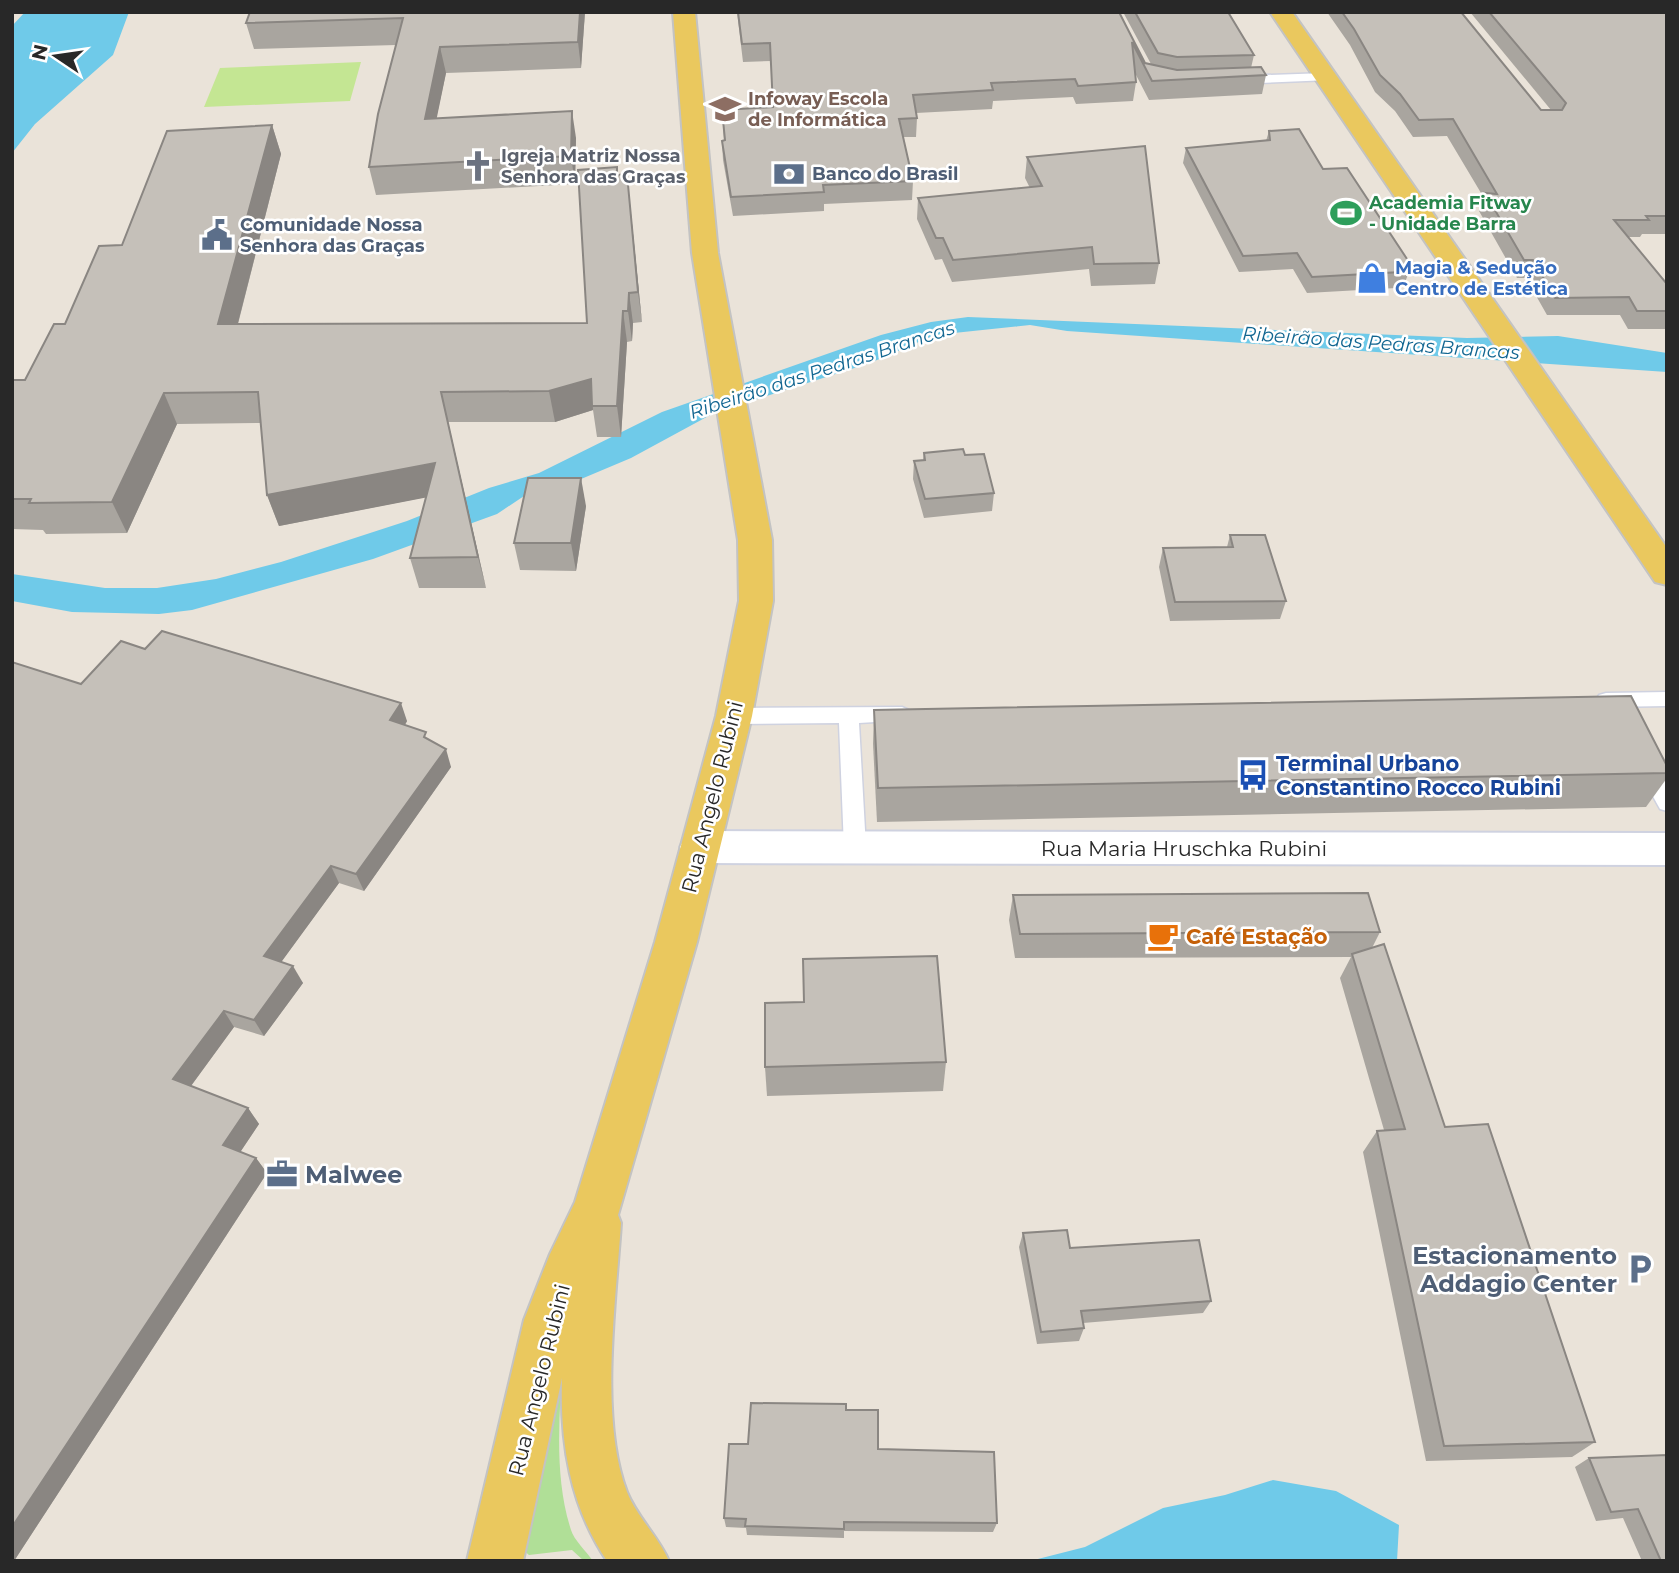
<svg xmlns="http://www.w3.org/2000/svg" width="1679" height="1573" font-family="Montserrat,sans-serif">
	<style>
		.green { fill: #b0df97 }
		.pitch { fill: #c4e693 }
		.water { fill: #6fcae9 }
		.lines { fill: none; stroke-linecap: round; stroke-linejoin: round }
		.lane-casing { stroke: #cfd2e0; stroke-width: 3 }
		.street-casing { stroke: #cfd2e0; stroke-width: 4 }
		.primary-casing { stroke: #c3c3c3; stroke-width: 4 }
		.lane { fill: #fff; fill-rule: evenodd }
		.street { fill: #fff; fill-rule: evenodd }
		.primary { fill: #eac85e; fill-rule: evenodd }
		.wall { fill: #a9a59f }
		.shaded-wall { fill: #8a8682 }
		.building { fill: #c5c0b9; stroke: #8a8682; stroke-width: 2 }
		.labels { text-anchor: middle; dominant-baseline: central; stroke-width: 5; stroke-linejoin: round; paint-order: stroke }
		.far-education-label { font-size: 18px; font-weight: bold; fill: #785e54; stroke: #fff; text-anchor: start }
		.far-worship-label { font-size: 18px; font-weight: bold; fill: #5b616d; stroke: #fff; text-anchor: start }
		.far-service-label { font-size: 18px; font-weight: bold; fill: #4e5e75; stroke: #fff; text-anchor: start }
		.far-leisure-label { font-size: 18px; font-weight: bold; fill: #27864d; stroke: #fff; text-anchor: start }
		.far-shop-label { font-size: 18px; font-weight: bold; fill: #366cbe; stroke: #fff; text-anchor: start }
		.far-water-label { font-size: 19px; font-style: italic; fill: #126691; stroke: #fff }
		.transit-label { font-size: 21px; font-weight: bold; fill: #164399; stroke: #fff; text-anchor: start }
		.street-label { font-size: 21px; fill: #282828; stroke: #fff }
		.food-label { font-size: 21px; font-weight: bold; fill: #c56008; stroke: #fff; text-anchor: start }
		.near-service-label { font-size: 24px; font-weight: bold; fill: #4e5e75; stroke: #fff; text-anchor: start }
	</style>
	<rect width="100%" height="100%" fill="#eae3d9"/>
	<path class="green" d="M 563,1354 C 560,1411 553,1474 571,1530 C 574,1540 586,1551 593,1561 L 584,1561 L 572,1550 L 529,1555 L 522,1549 Z"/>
	<polygon class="pitch" points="361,62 350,101 204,107 220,68"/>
	<g class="water">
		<polygon points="25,12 129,12 113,55 35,124 12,153 12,26"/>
		<polygon points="968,317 1467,338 1558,336 1667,353 1667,372 1067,331 1030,325 935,335 870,363 714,413 631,458 555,490 527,494 497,514 373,559 192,610 159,614 72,612 12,601 12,574 105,588 157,588 216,579 281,562 407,521 489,488 539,473 662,412 881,335 931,322"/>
		<polygon points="1273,1480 1336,1491 1399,1525 1397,1561 1030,1561 1085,1547 1163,1508 1225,1495"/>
	</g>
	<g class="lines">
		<defs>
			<g id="lane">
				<polygon points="1326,73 1330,74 1330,80 1237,84 1231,80 1237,76"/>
				<polygon points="1667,692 1667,706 1606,707 1599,705 1596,700 1599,695 1606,693"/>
				<polygon points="902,707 909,710 912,715 909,720 859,723 866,848 863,854 855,857 847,854 844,848 839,723 734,724 727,721 724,716 727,711 734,708"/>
				<polygon points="1646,758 1653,760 1667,784 1667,811 1660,809 1636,766 1639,760"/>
			</g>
			<polygon id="street" points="700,831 1667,833 1667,865 700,863 686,858 680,847 686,836"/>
			<g id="primary">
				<path d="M 673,12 L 695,12 L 718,253 L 772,540 L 773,601 L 752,716 L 697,942 L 618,1215 L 621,1223 C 616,1301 599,1419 627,1492 C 637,1517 658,1536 669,1561 L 607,1561 C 570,1506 560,1443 562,1378 L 523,1561 L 467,1561 L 524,1320 L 550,1254 L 575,1202 L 655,942 L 716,716 L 739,601 L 738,540 L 692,253 Z"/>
				<polygon points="1270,12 1292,12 1667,548 1667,585 1655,582"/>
			</g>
		</defs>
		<use href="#lane" class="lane-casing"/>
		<use href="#street" class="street-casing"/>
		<use href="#primary" class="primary-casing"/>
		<use href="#lane" class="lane"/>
		<use href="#street" class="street"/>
		<use href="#primary" class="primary"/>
	</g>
	<g class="wall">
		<polygon points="585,12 581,68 446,73 436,119 576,138 575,184 376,195 369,167 396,45 254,49 246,23"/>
		<polygon points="737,12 1119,12 1145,63 1151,64 1123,12 1228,12 1254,55 1251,68 1266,75 1262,94 1149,100 1135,73 1136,82 1133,101 1076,104 1073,97 993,101 992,109 916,113 917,118 916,137 903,137 913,181 912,200 824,204 824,211 733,216 723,160 722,141 724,141 722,110 773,107 771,61 743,62"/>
		<polygon points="1327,12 1461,12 1541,110 1551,110 1470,12 1667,12 1667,234 1642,234 1640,237 1628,237 1667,284 1667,329 1628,329 1620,315 1547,315 1526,278 1517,278 1479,211 1484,198 1447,136 1413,137 1395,111 1375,92 1350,45"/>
		<polygon points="272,125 281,154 238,324 587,323 618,175 630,204 642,322 633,323 632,341 627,342 621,437 597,437 593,410 555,422 448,422 486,588 419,588 410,558 426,497 279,526 267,495 261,423 177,424 127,533 46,534 43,530 12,529 12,380 25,380 122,245"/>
		<polygon points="1269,131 1323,169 1410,269 1404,285 1397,286 1396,288 1307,293 1293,269 1239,272 1183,163 1186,148 1266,141"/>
		<polygon points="1027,157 1159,263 1155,284 1091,286 1089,269 952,282 942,259 935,260 917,219 918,198 1030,188 1025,178"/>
		<polygon points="924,453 965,455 994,493 992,511 924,518 913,479 914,461 923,460"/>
		<polygon points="586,506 576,571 520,570 514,543"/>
		<polygon points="1230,535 1286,601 1280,619 1170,621 1159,567 1163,548 1227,547"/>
		<polygon points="145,649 407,721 405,725 429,740 451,767 364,891 339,883 281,962 303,983 264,1036 234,1027 191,1086 248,1108 259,1124 240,1152 256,1158 267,1173 14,1561 81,684"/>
		<polygon points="874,710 1667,766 1667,778 1646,807 877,822 873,744"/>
		<polygon points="1013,895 1380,932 1372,948 1445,1127 1595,1442 1572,1457 1426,1461 1363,1152 1377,1131 1384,1130 1340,978 1351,957 1015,958 1009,920"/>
		<polygon points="804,1002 946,1062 943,1091 767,1096 765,1067"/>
		<polygon points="1023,1233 1070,1248 1211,1301 1203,1313 1083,1323 1084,1328 1079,1341 1037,1344 1019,1247"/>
		<polygon points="846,1410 878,1449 997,1523 993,1532 844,1531 844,1538 747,1535 746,1528 726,1527 724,1518 748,1444"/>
		<polygon points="1667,1455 1667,1561 1642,1561 1623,1518 1596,1521 1575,1467 1589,1458"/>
	</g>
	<g class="shaded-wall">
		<polygon points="580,12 585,12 581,68 578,42"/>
		<polygon points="440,47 446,73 431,146 425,119"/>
		<polygon points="572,111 576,138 575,184 571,156"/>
		<polygon points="272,125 281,154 230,354 218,324"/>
		<polygon points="627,174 630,204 642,322 638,292"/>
		<polygon points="629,293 633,323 632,341 628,311"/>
		<polygon points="623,311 627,342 621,437 617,406"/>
		<polygon points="591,379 593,410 555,422 549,391"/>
		<polygon points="441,392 448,422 486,588 478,557"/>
		<polygon points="164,393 177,424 127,533 112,502"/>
		<polygon points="435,463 444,494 279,526 267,495"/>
		<polygon points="581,478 586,506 576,571 571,543"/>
		<polygon points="401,703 407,721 397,738 390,720"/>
		<polygon points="446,749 451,767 364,891 356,874"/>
		<polygon points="331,866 339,883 274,972 264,956"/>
		<polygon points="293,966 303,983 264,1036 254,1020"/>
		<polygon points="224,1011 234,1027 185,1094 173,1079"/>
		<polygon points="248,1108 259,1124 235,1160 223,1145"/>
		<polygon points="256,1158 267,1173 14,1561 12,1561 12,1527"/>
	</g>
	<g class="building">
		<polygon points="250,12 580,12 578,42 440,47 425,119 572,111 571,156 369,167 378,114 403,18 246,23"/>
		<polygon points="738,12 1119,12 1145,63 1177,70 1261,67 1266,75 1152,81 1132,42 1136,82 1078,86 1075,79 991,83 993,90 913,95 917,118 899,119 913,181 823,185 824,192 731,197 722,141 725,140 722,110 773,107 770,43 742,44"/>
		<polygon points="1135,12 1228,12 1254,55 1177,57 1158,53"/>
		<polygon points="1342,12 1461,12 1541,110 1562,110 1566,103 1489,12 1667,12 1667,216 1646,216 1649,220 1614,220 1667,284 1667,311 1637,311 1629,297 1555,298 1533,260 1524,260 1485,193 1497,194 1453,119 1419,120 1400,94 1380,75 1354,29"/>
		<polygon points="272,125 218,324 587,323 578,170 617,167 617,175 627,174 638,292 629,293 628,311 623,311 617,406 592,406 591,379 549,391 441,392 478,557 410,558 435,463 267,495 258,392 164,393 112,502 29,503 31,499 12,499 12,380 25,380 54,324 65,324 99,246 122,245 167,131"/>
		<polygon points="1299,129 1323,169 1347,168 1409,262 1410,269 1400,270 1401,272 1312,277 1297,253 1243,256 1186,148 1270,140 1269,131"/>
		<polygon points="1145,146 1159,263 1094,264 1092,247 953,260 943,238 936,238 918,198 1042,186 1027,157"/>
		<polygon points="963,449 965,455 984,454 994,493 925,499 914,461 925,460 924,453"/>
		<polygon points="528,478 581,478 571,543 514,543"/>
		<polygon points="1230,535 1265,535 1286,601 1175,602 1163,548 1233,547"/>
		<polygon points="162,631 401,703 390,720 426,732 424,737 446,749 356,874 331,866 264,956 293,966 254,1020 224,1011 173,1079 248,1108 223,1145 256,1158 12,1527 12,662 81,684 121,641 145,649"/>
		<polygon points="1631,696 1667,766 1667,773 878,788 874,710"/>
		<polygon points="1368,893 1380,932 1020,934 1013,895"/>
		<polygon points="1384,944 1445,1127 1488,1124 1595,1442 1444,1446 1377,1131 1405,1129 1352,954"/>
		<polygon points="937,956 946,1062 765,1067 765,1003 804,1002 803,959"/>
		<polygon points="1067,1230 1070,1248 1199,1240 1211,1301 1081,1311 1084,1328 1041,1332 1023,1233"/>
		<polygon points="751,1403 846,1404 846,1410 878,1410 878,1449 994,1452 997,1523 844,1522 844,1529 745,1526 746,1519 724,1518 729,1444 748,1444"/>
		<polygon points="1667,1455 1667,1561 1661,1561 1638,1509 1611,1512 1589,1458"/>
	</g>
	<defs>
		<symbol id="school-bare" viewBox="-9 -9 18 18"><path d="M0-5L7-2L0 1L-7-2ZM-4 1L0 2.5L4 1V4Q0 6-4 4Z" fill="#8d6e63" stroke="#fff" stroke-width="2.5" paint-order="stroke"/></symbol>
		<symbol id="church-bare" viewBox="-9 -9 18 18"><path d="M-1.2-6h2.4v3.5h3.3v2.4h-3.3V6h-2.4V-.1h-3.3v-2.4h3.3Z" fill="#6b7280" stroke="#fff" stroke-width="2.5" paint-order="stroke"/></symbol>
		<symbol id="bank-bare" viewBox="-9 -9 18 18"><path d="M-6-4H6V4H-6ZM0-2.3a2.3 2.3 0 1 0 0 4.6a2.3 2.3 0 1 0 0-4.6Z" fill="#5c6f8a" stroke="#fff" stroke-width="2.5" paint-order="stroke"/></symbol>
		<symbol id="stadium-bare" viewBox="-9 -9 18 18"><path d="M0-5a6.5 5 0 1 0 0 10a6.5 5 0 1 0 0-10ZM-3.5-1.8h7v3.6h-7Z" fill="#2e9e5b" stroke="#fff" stroke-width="2.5" paint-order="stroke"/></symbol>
		<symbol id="civic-bare" viewBox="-9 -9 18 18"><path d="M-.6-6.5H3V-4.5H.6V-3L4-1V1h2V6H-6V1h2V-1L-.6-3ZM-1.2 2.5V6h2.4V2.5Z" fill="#5c6f8a" stroke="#fff" stroke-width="2.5" paint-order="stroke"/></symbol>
		<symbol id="shop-bare" viewBox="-9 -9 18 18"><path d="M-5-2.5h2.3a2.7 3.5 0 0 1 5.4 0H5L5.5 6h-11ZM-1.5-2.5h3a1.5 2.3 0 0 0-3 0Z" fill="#3f7fe0" stroke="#fff" stroke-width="2.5" paint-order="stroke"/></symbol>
		<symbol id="bus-bare" viewBox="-9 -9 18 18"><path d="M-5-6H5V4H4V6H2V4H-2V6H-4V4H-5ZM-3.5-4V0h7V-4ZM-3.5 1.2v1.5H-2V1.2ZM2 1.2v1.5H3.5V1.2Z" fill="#1a4fb4" stroke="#fff" stroke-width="2.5" paint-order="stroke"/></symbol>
		<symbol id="cafe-bare" viewBox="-9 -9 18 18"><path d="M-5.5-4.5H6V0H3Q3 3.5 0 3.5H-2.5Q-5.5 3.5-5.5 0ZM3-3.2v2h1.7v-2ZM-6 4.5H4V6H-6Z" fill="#e8710a" stroke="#fff" stroke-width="2.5" paint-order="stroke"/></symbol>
		<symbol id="office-bare" viewBox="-9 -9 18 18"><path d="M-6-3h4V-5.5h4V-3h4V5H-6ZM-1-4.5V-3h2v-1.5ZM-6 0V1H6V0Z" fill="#5c6f8a" stroke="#fff" stroke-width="2.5" paint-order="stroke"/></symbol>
		<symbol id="parking-bare" viewBox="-9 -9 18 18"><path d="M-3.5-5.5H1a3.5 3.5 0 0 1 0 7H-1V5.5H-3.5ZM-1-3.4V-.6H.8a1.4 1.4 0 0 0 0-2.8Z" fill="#5c6f8a" stroke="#fff" stroke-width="2.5" paint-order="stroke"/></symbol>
	</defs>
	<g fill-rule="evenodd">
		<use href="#school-bare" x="703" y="87" width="44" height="44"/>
		<use href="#church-bare" x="456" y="144" width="44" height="44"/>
		<use href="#bank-bare" x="767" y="152" width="44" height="44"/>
		<use href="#stadium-bare" x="1324" y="191" width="44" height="44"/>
		<use href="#civic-bare" x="195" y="213" width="44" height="44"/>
		<use href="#shop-bare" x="1350" y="256" width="44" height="44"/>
		<use href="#bus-bare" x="1231" y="753" width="44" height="44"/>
		<use href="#cafe-bare" x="1141" y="914" width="44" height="44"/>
		<use href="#office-bare" x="260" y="1152" width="44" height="44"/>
		<use href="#parking-bare" x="1618" y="1247" width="44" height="44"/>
	</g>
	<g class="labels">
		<g class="far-education-label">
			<text x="748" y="99">Infoway Escola<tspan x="748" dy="21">de Informática</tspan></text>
		</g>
		<g class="far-worship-label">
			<text x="501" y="156">Igreja Matriz Nossa<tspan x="501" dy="21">Senhora das Graças</tspan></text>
		</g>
		<g class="far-service-label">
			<text x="812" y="174">Banco do Brasil</text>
			<text x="240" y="225">Comunidade Nossa<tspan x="240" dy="21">Senhora das Graças</tspan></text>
		</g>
		<g class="far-leisure-label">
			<text x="1369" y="203">Academia Fitway<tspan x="1369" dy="21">- Unidade Barra</tspan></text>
		</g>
		<g class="far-shop-label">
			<text x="1395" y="268">Magia &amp; Sedução<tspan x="1395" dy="21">Centro de Estética</tspan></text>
		</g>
		<g class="far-water-label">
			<text transform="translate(1381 343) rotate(4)">Ribeirão das Pedras Brancas</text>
			<text transform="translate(822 370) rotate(-18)">Ribeirão das Pedras Brancas</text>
		</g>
		<g class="transit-label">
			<text x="1276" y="763">Terminal Urbano<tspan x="1276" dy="24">Constantino Rocco Rubini</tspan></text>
		</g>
		<g class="street-label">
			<text transform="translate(712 797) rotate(-76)">Rua Angelo Rubini</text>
			<text x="1184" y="848">Rua Maria Hruschka Rubini</text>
			<text transform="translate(539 1380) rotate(-76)">Rua Angelo Rubini</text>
		</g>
		<g class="food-label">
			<text x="1186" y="936">Café Estação</text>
		</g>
		<g class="near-service-label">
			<text x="305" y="1174">Malwee</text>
			<text x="1617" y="1255" text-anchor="end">Estacionamento<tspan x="1617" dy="28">Addagio Center</tspan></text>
		</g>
	</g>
	<rect width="1679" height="1573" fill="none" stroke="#282828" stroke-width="28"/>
	<g transform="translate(56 56) rotate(283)" stroke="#ffffff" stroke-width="5" paint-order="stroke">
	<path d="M0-5L12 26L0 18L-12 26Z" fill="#282828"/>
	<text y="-10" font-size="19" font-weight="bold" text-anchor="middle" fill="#282828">N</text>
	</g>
</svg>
